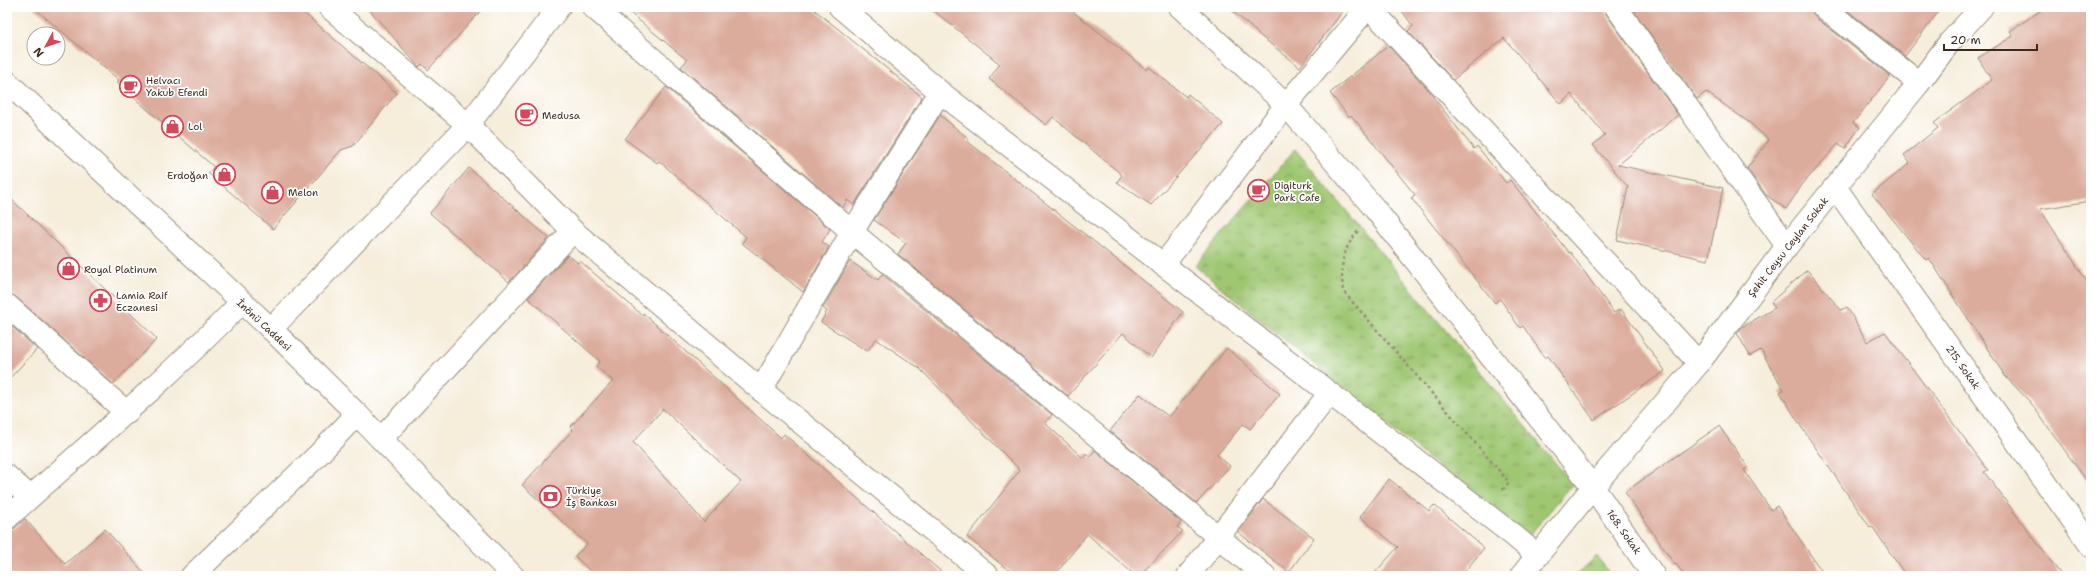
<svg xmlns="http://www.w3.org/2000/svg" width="2098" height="583" font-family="'Shantell Sans',sans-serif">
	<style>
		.grass { fill: url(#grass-tufts); stroke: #6d7848 }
		.building { fill: #dbab9b; fill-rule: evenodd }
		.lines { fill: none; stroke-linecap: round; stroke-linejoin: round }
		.minor-casing { stroke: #988c7c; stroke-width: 24 }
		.primary-casing { stroke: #988c7c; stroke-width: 24 }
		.path { stroke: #988c7c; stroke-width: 2.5; stroke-dasharray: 3 3; stroke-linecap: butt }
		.minor { stroke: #fff; stroke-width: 22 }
		.primary { stroke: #fff; stroke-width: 22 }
		.labels { text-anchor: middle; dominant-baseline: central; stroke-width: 3.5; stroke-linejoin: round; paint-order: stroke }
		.poi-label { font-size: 10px; fill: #3b2a1e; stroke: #fff; text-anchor: start }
		.street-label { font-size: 10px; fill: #3b2a1e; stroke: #fff }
	</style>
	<defs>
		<pattern id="grass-tufts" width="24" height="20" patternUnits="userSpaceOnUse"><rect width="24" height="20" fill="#9fc772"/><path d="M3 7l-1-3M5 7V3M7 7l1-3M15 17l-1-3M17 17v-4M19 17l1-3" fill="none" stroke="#83a25d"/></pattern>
	</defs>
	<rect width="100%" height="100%" fill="#fff"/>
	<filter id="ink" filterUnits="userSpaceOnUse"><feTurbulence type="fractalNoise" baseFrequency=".025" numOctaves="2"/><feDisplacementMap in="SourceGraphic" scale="8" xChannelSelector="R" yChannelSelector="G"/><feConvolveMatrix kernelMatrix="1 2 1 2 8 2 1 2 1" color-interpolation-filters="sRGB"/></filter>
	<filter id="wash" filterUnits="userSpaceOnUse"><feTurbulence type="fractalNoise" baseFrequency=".012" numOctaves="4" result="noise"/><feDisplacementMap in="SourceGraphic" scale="16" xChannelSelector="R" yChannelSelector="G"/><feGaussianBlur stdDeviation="0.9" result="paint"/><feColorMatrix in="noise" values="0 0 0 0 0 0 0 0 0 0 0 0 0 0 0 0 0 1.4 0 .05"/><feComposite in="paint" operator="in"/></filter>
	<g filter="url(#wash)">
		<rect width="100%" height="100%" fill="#f6edda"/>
		<g class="grass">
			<polygon points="1295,149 1573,484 1526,539 1195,266"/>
			<polygon points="1597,556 1611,576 1575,576"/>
		</g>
		<g id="blocks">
			<g class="building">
				<polygon points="33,7 297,7 397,93 353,146 341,150 273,229 208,173 214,167 117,83 119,80"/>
				<polygon points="367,7 484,7 428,70 422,64 419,67"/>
				<polygon points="623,7 811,7 922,97 854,205 847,200 843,208 681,67 687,60"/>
				<polygon points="929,7 1067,7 1147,70 1149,67 1186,97 1188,94 1223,124 1151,205 1117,182 1122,175 1053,117 1046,125 989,79 1000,64"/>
				<polygon points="1228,7 1346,7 1300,67 1263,38"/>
				<polygon points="1399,7 1604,7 1606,14 1678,115 1618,165 1723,188 1708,260 1617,240 1628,187 1593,145 1605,135 1571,94 1561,104 1504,38 1453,80 1408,31 1413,26"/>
				<polygon points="1631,7 1811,7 1815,17 1890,76 1853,123 1860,127 1845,149 1838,144 1802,185 1786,209 1766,195 1747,168 1769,140 1750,123 1706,92 1697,99"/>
				<polygon points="1843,7 1942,7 1905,56"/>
				<polygon points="2046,7 2091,7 2091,201 2040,209 2091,288 2091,487 2031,403 2005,376 1929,258 1926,260 1872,194 1910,163 1904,155 1938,128 1934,123 1992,80 1978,58 2013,36 2010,31"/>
				<polygon points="1388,46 1434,96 1433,97 1474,149 1477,146 1506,183 1510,180 1569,253 1570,252 1614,313 1621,309 1665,371 1594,420 1548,356 1545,358 1523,326 1520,328 1500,299 1495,303 1411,198 1415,195 1351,115 1349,117 1330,93"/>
				<polygon points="666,87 830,229 822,242 829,247 803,292 742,243 746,237 659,161 657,163 625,139"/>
				<polygon points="940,115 969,139 967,141 1183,312 1151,358 1123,333 1068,396 898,254 906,243 874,220"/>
				<polygon points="469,168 549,238 509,282 430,213"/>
				<polygon points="7,195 157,339 113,384 15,296 7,293"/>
				<path d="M 568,255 L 578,263 L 580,261 L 642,315 L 643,313 L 781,438 L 784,434 L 946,576 L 595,576 L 575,556 L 587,544 L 522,485 L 573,430 L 570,427 L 613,381 L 596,366 L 600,361 L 528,298 ZM 663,409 L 741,482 L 704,522 L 633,442 Z"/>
				<polygon points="850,261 878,280 882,274 1052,415 1045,423 1083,458 1086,453 1090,457 1095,450 1181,522 1177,527 1183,531 1139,576 1136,576 1087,534 1054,576 1016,576 967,537 1020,470 919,368 876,339 867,351 821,322 827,311 823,308"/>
				<polygon points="1807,270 1841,310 1847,307 1867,342 1885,332 1988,470 1984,472 2062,576 1906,576 1872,526 1870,527 1800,425 1780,392 1784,390 1761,350 1750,356 1737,333 1742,327 1775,308 1771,302"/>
				<polygon points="7,322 37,349 7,381"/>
				<polygon points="1227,348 1280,394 1250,429 1243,424 1217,455 1230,466 1197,503 1110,431 1140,394 1169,417"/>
				<polygon points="1719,426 1748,467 1744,470 1771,510 1777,506 1825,576 1685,576 1676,564 1675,565 1625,492"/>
				<polygon points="1389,479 1429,511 1434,505 1484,548 1461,576 1372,576 1398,547 1360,517"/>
				<polygon points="1263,499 1314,538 1289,572 1238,532"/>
				<polygon points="25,519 65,564 105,529 147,576 7,576 7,530 15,528"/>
			</g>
		</g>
	</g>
	<g filter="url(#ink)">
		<use href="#blocks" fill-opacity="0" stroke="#988c7c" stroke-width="1"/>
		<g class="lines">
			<defs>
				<g id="minor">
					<polyline points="329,7 468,125 573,231 761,390 988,576"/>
					<polyline points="593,7 852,232 1265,576"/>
					<polyline points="840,7 940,92 1513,535 1538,556"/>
					<polyline points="1180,7 1286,105 1375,209 1593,487 1654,576"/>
					<polyline points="1369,7 1699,363"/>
					<polyline points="1616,7 1787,246"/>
					<polyline points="1823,7 1919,83"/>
					<polyline points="1835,187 2091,546"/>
					<polyline points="1163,265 1286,105 1368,7"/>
					<polyline points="7,305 127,413"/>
					<polyline points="271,329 468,125 559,7"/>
					<polyline points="761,390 852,232 940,92"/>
					<polyline points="381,439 573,231"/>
					<polyline points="7,476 30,497"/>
					<path d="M 7,518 C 86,447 167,379 241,303"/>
					<polyline points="192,576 317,456 357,414"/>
					<polyline points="1188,576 1329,394"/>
					<polyline points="1521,576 1593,487 1699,363 1787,246 1919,83 1949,43 1982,7"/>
				</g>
				<polyline id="primary" points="7,82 271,329 357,414 513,576"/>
			</defs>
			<use href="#minor" class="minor-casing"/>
			<use href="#primary" class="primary-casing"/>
			<path class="path" d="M 1358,231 C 1341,252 1341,264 1343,291 L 1509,482 L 1501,492"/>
			<use href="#minor" class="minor"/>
			<use href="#primary" class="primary"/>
		</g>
	</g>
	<defs>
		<symbol id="cafe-ring" viewBox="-11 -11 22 22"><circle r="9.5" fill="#fff" stroke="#d1495b" stroke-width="1.5"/><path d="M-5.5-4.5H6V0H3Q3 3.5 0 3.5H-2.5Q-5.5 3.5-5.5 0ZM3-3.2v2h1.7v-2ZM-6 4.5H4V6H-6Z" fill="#d1495b"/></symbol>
		<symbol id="shop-ring" viewBox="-11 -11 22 22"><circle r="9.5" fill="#fff" stroke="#d1495b" stroke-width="1.5"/><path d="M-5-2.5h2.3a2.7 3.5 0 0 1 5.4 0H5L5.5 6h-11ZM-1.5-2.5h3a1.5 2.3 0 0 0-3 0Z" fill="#d1495b"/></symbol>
		<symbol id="pharmacy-ring" viewBox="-11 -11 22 22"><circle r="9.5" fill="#fff" stroke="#d1495b" stroke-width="1.5"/><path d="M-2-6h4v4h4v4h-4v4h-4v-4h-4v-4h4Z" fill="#d1495b"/></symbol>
		<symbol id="bank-ring" viewBox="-11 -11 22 22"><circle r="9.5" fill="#fff" stroke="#d1495b" stroke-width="1.5"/><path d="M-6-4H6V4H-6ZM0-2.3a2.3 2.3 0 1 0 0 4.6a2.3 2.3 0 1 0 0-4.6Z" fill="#d1495b"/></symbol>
	</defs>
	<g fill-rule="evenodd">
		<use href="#cafe-ring" x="118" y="74" width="25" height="25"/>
		<use href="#cafe-ring" x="514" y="102" width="25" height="25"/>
		<use href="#shop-ring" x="160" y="114" width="25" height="25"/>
		<use href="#shop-ring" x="212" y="162" width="25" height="25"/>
		<use href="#cafe-ring" x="1246" y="178" width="25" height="25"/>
		<use href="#shop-ring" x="260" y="180" width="25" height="25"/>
		<use href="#shop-ring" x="56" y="256" width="25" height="25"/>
		<use href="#pharmacy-ring" x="88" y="288" width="25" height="25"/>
		<use href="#bank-ring" x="538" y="484" width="25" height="25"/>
	</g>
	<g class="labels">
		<g class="poi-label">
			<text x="146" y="80">Helvacı<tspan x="146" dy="12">Yakub Efendi</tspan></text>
			<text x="542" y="115">Medusa</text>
			<text x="188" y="126">Lol</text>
			<text x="208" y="175" text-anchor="end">Erdoğan</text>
			<text x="1274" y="185">Digiturk<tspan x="1274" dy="12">Park Cafe</tspan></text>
			<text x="288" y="192">Melon</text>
			<text x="84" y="269">Royal Platinum</text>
			<text x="116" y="295">Lamia Raif<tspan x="116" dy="12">Eczanesi</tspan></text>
			<text x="566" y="490">Türkiye<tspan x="566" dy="12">İş Bankası</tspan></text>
		</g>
		<g class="street-label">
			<text transform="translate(1788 247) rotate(-52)">Şehit Ceysu Ceylan Sokak</text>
			<text transform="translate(264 325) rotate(43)">İnönü Caddesi</text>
			<text transform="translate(1963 367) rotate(55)">215. Sokak</text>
			<text transform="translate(1624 532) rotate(55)">168. Sokak</text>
		</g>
	</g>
	<rect width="2098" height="583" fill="none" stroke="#fff" stroke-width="24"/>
	<g transform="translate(46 46) rotate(230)"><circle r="19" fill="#ffffff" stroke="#b1aaa5"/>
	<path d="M0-3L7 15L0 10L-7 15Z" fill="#d1495b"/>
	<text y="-6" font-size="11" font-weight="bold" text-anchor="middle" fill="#3b2a1e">N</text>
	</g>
	<path d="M1944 44v6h93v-6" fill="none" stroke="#3b2a1e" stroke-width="2"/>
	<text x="1950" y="44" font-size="12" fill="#3b2a1e" stroke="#ffffff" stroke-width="3" paint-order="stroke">20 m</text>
</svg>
